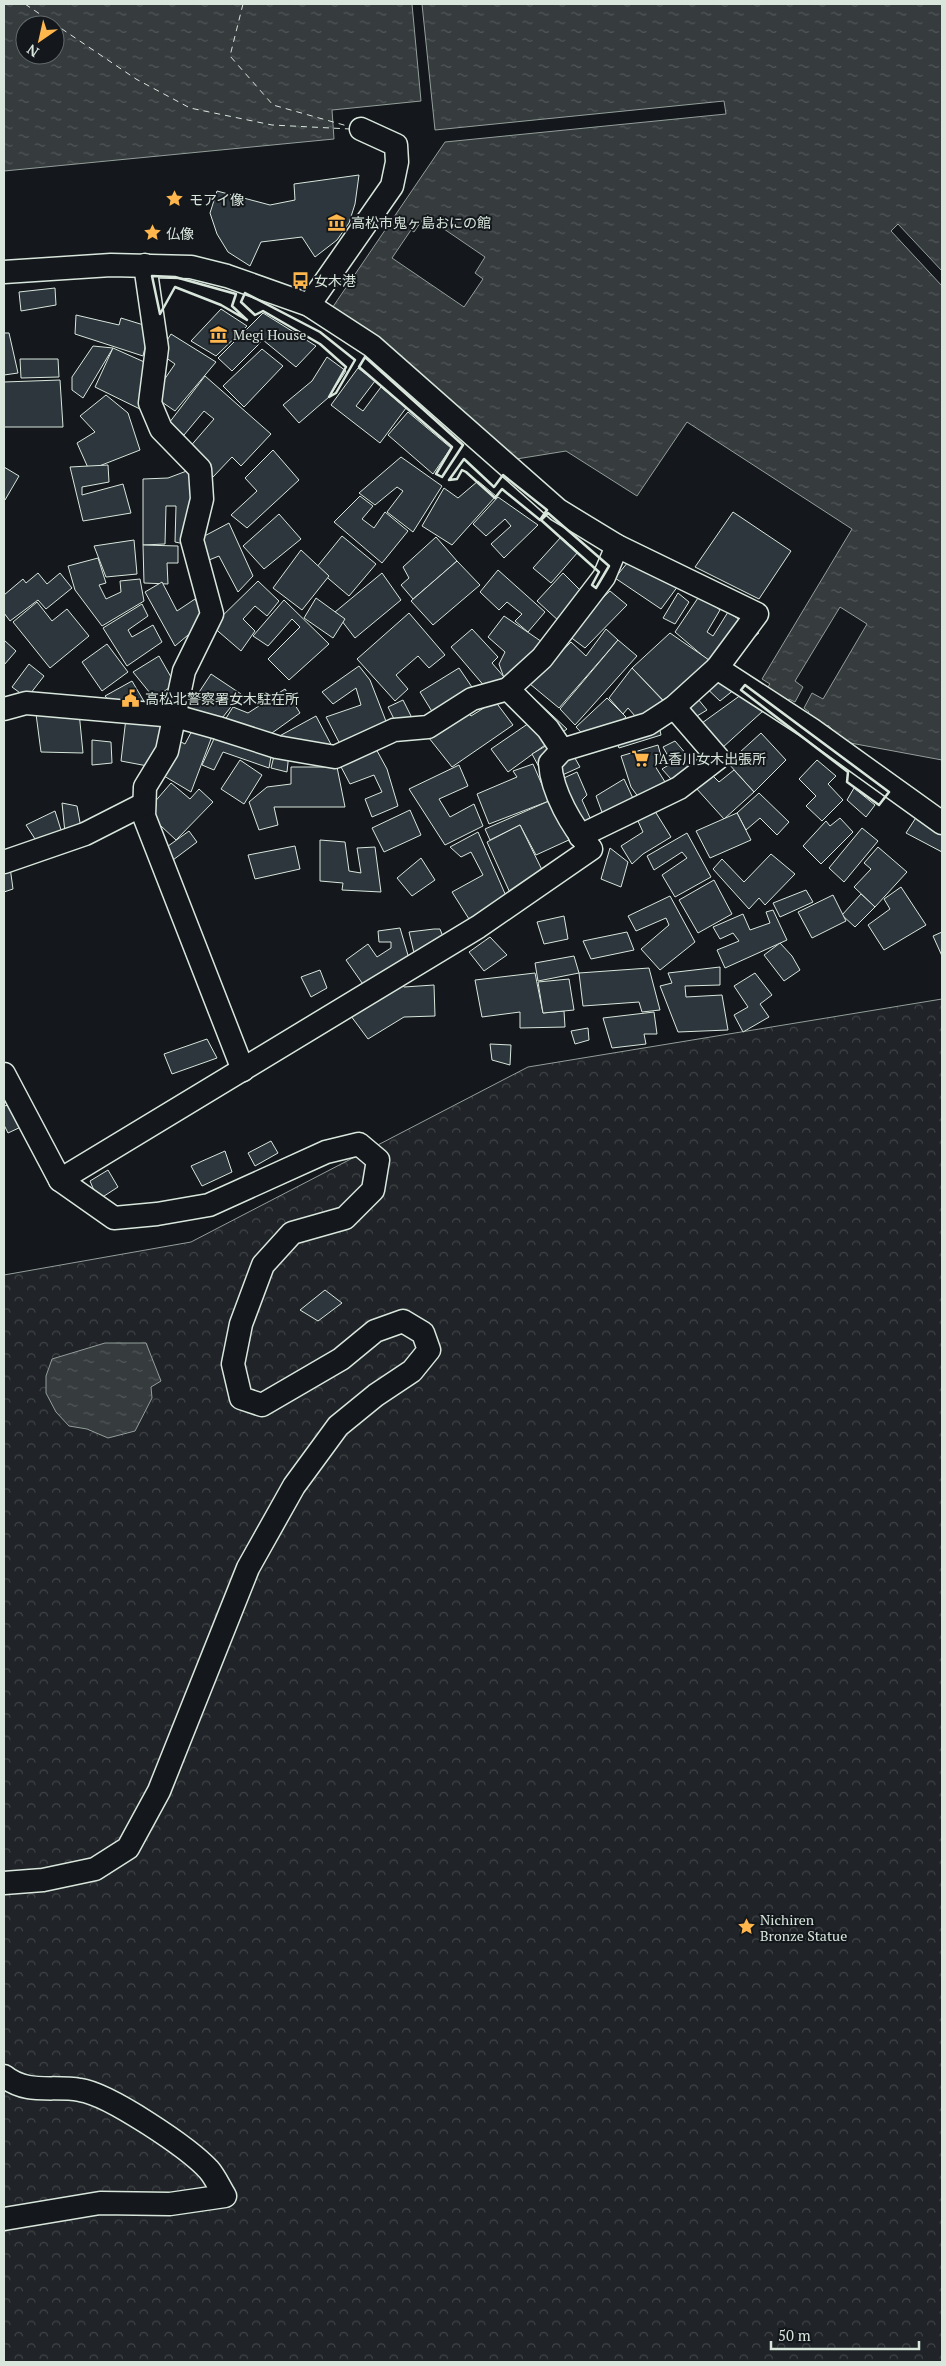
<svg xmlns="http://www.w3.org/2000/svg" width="946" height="2366" font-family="'PT Serif','Noto Sans JP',serif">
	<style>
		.forest { fill: url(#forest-crowns); stroke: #939e99 }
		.water { fill: url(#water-ripples); stroke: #939e99; fill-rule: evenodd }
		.pier { fill: #14181c; stroke: #939e99 }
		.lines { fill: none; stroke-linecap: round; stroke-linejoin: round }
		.ferry { stroke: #d8e6dc; stroke-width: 1; stroke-dasharray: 6 5; stroke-linecap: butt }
		.building { fill: #2c363c; stroke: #d8e6dc }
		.minor-casing { stroke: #d8e6dc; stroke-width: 25 }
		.minor { stroke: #14181c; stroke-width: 22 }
		.wall { stroke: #d8e6dc; stroke-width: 2.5 }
		.labels { text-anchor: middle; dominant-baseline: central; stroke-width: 4; stroke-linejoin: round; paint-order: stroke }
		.poi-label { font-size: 14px; fill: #d8e6dc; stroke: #14181c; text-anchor: start }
	</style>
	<defs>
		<pattern id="forest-crowns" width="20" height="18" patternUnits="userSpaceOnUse" patternTransform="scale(1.25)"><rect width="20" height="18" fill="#202428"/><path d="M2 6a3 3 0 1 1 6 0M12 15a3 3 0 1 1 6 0" fill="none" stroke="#404447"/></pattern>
		<pattern id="water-ripples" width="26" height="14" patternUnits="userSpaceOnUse" patternTransform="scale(1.25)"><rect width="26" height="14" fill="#363b3e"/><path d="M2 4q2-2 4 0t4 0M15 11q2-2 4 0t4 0" fill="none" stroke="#525759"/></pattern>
	</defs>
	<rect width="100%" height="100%" fill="#14181c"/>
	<polygon class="forest" points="942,999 942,2362 4,2362 4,1275 191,1242 528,1067"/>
	<g class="water">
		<path d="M 4,4 L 412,4 L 421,101 L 332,110 L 334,139 L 4,171 ZM 25,25 L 55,25 L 55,55 L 25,55 Z"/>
		<polygon points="422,4 942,4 942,271 898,224 891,231 942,286 942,760 845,742 828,725 826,728 807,715 809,712 804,708 812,693 823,699 867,624 840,607 795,681 803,687 795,702 789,699 788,701 767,688 770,684 762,679 852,529 687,422 637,496 566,451 504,461 328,314 445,142 726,114 724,101 435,130"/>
		<polygon points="105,1343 146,1343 161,1381 151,1387 152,1398 135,1431 108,1438 87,1429 69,1426 56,1412 46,1393 46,1376 52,1359"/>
	</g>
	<polygon class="pier" points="425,216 485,257 475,273 483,279 464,307 392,258 411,230 414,232"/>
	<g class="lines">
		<g class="ferry">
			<polyline points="25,4 136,79 190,108 272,125 350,129"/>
			<polyline points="243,4 230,56 273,105 351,127"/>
		</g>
	</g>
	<g class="building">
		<polygon points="359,175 355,204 349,223 337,240 315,257 302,237 261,242 250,266 228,252 217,234 210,213 217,191 270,205 295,200 294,184"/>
		<polygon points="55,288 56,305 21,311 19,292"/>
		<polygon points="221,309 247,326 216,356 191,341"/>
		<polygon points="263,313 316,346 296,367 263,340 232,371 218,358"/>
		<polygon points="76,315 119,325 121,318 150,327 143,356 75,334"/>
		<polygon points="4,333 9,333 18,373 4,375"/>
		<polygon points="171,334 216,362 175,411 153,396 175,364 159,353"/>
		<polygon points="93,346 113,348 83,398 72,390 72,377"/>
		<polygon points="113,348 151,365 144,411 95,387"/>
		<polygon points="262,349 283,366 244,407 223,386"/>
		<polygon points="327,357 346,371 329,397 299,423 283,405 312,381"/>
		<polygon points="20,359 58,359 59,377 21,378"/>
		<polygon points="358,368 375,381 356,406 363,411 381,387 406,408 380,443 331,405"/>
		<polygon points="205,376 271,434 241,466 232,457 213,477 188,449 214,419 204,411 184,435 169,423"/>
		<polygon points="60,380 63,427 4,427 4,382"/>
		<polygon points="106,395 128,413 140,450 89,470 77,443 95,432 80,416"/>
		<polygon points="408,412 451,448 433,474 388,435"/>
		<polygon points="273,450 299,480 247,528 231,515 257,491 245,478"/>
		<polygon points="401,457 442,486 413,532 387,512 403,491 397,487 375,505 359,493"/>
		<polygon points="108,465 109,482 82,487 82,495 123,484 131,513 83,521 70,467"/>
		<polygon points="4,467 19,476 5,500 4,499"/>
		<polygon points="192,469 189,545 175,542 176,506 166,506 165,544 143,545 143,479 168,478"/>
		<polygon points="478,481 496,496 452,545 422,526 444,488 458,498"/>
		<polygon points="360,496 373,506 362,519 374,528 385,512 408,531 382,563 334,522"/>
		<polygon points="498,497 538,525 504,558 491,544 511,526 505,519 486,536 473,524"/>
		<polygon points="733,512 791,551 759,599 695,567"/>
		<polygon points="279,514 301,539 264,569 243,546"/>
		<polygon points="229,523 253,576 238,592 219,556 204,562 195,541"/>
		<polygon points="342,536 376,564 349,596 316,568"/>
		<polygon points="436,537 457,561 413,599 401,585 409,578 403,567"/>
		<polygon points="561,537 578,552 551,583 533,568"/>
		<polygon points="134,540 137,574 106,577 94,546"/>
		<polygon points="143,545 178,546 178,563 167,563 168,584 144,583"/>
		<polygon points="301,550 329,576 302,610 273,588"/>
		<polygon points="98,558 106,583 99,585 106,599 121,592 120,581 140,579 144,601 102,626 75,590 68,566"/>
		<polygon points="457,561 480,585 433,625 411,601"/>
		<polygon points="628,562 681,582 661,609 615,578"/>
		<polygon points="498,570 545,612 528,632 515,621 522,614 507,602 499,610 480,592"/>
		<polygon points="38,573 47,584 60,573 72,588 46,609 38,600 10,621 4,613 4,595 23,579 26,583"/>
		<polygon points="382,573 401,600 355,638 335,612"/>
		<polygon points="563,573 585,595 560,622 537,601"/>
		<polygon points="258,581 279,601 267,616 255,606 243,619 255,631 241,651 212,626"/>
		<polygon points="162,582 177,611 195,599 207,619 175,646 145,592"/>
		<polygon points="610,591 627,605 585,648 565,633"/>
		<polygon points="678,593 689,602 675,624 663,618"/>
		<polygon points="700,595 720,610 707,632 713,636 728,612 759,633 717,668 675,632"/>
		<polygon points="316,598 345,619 333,638 304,618"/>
		<polygon points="284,600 329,644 289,680 268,659 300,627 292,619 268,646 253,636"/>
		<polygon points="37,602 52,621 67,609 89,636 50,668 13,622"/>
		<polygon points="142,604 148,616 128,630 132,637 153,625 162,642 127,666 103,628"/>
		<polygon points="409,613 445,655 429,668 418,656 396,675 408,689 395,701 357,659"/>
		<polygon points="504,616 548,646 508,689 499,664 505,652 488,637"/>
		<polygon points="472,629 498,657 492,663 504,677 486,688 451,647"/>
		<polygon points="606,629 618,640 559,708 530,684 571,642 586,656"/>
		<polygon points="670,633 709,660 735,689 720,701 698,680 688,687 707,710 682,725 663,700 632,668"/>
		<polygon points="4,640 16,651 4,665"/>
		<polygon points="618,640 637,656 575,725 560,709"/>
		<polygon points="107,644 128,672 102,691 82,662"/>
		<polygon points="159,656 175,684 154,698 133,672"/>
		<polygon points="29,664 44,676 27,698 12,687"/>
		<polygon points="359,666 370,680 389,729 343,750 326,717 361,705 356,688 333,704 322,692"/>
		<polygon points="459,668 476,693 436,718 420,692"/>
		<polygon points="632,668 668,706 643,725 628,708 623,714 609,698"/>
		<polygon points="211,674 241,694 219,722 186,712"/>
		<polygon points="132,681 145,703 113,705 105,696"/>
		<polygon points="522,687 567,729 508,772 491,749 532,721 507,705"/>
		<polygon points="285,689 300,713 265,738 223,723 233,707 248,713"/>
		<polygon points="745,692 763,711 722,748 702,723"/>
		<polygon points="607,698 626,717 592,744 576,727"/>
		<polygon points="403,700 413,720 398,727 388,707"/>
		<polygon points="495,701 513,725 452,767 425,733 464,707 471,716"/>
		<polygon points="79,712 83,753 41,752 36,714"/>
		<polygon points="316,716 335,752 274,739"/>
		<polygon points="657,716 661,735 619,748 613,732"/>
		<polygon points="126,718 169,722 153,767 121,761"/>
		<polygon points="195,725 214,731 191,792 159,773 175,739 185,744"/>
		<polygon points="218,730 272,751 269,768 223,752 214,770 202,765"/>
		<polygon points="761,733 786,760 754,792 728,763"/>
		<polygon points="92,740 111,742 112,763 92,765"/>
		<polygon points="675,741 700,770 679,788 662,769 672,763 663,747"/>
		<polygon points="549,744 567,744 580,767 547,782 532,754"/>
		<polygon points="658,745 662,760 655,766 672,793 647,809 631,787 621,756"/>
		<polygon points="375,747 387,769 398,806 372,817 365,799 382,792 374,775 350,784 339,763"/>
		<polygon points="275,752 289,753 287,772 271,768"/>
		<polygon points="240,760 262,775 244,804 221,789"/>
		<polygon points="817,760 836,776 828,784 843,800 822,821 806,806 816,796 799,779"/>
		<polygon points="533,764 549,801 489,824 477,794 517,777 513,771"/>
		<polygon points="459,765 468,786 439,799 450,817 474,804 483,826 445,845 409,789"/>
		<polygon points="291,767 337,767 345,807 274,807 278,825 259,830 249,802 267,787 291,784"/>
		<polygon points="734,770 754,792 724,819 696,788 711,774 719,782"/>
		<polygon points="577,772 587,795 582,800 591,820 574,829 544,787"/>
		<polygon points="624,779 637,807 606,823 596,796"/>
		<polygon points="171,783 190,799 199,789 213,802 176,840 146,812"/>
		<polygon points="854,788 875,805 866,817 847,800"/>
		<polygon points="759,793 789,822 777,835 760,818 746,830 737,813"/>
		<polygon points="549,801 571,839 536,855 520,825 490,840 485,829"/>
		<polygon points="62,803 77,806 81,828 65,833"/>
		<polygon points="653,808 671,837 643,854 632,864 621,846 643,832 637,819"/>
		<polygon points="410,810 421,835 384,852 372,828"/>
		<polygon points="55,811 62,833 37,842 26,825"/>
		<polygon points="737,813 751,840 710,858 696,831"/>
		<polygon points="919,813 942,825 942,852 906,833"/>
		<polygon points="840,818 853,832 821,864 803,846 826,821 830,826"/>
		<polygon points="520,825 547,880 511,895 487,842"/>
		<polygon points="862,828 878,841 844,882 829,868"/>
		<polygon points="189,831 197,842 173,860 164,849"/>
		<polygon points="478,832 506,896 469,919 452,892 483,875 471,852 461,857 450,847"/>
		<polygon points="687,833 711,877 675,897 662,875 687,858 682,852 654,870 647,856"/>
		<polygon points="320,840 345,842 349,871 361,873 357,848 375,847 381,892 342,890 343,883 320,881"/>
		<polygon points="295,846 300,869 255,879 248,855"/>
		<polygon points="878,847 907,872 875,907 854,887 871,869 864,863"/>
		<polygon points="610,848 628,862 621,887 601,879"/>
		<polygon points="771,854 795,874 765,905 759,898 749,909 713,869 722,859 744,882"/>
		<polygon points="421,858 435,880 412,896 397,878"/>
		<polygon points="10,867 13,889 4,892 4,870"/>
		<polygon points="714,880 732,914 698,933 679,900"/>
		<polygon points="901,887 926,925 884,950 868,925 890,909 884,899"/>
		<polygon points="806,890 813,902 780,917 773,903"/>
		<polygon points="861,894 875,907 855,927 842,915"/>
		<polygon points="833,895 846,921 812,938 798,912"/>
		<polygon points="670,896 695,942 660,970 641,949 669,925 666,918 636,931 628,916"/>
		<polygon points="773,910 787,940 725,968 717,950 739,941 733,933 720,939 713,927 743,914 750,930 770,923 766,912"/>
		<polygon points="564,916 568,939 544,944 537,922"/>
		<polygon points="400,928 410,962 367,990 346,960 368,944 377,957 391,948 391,942 379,942 378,931"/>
		<polygon points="434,929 440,929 445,942 414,953 409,932"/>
		<polygon points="627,932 634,950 591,959 583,941"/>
		<polygon points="942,932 942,956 933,936"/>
		<polygon points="490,937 507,955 484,971 469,952"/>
		<polygon points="780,943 792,956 800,970 784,981 764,955"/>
		<polygon points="574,956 579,973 538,981 535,963"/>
		<polygon points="720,967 720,985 685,986 686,997 722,995 728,1030 678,1032 660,986 672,983 668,973"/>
		<polygon points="649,968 660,1010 642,1012 639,1002 583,1006 579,973"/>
		<polygon points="320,970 327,988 311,997 301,977"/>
		<polygon points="535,973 543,1013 564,1011 565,1027 520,1028 520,1012 482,1017 475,980"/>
		<polygon points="755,973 772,995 760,1004 769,1017 743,1032 734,1015 748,1007 734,986"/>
		<polygon points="398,979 404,987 434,985 435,1016 404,1017 368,1039 348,1012"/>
		<polygon points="569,979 574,1010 543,1013 538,982"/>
		<polygon points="654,1012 657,1034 644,1034 646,1044 612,1048 603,1018"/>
		<polygon points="588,1028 589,1040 575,1044 571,1031"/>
		<polygon points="207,1039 217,1058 172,1074 164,1054"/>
		<polygon points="490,1044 511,1045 510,1065 492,1060"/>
		<polygon points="14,1104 23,1126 8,1133 4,1125 4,1106"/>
		<polygon points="271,1141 278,1153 255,1166 248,1153"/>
		<polygon points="225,1151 232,1172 202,1186 191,1166"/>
		<polygon points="108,1170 118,1187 98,1200 90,1181"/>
		<polygon points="325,1290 342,1303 318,1321 300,1310"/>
	</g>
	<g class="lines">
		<defs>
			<g id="minor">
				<polyline points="145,265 157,348 150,403 161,429 200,469 202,499 192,540 212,614 184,671 167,751 145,787 144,816 243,1070"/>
				<polyline points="4,272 111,265 191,267 227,276 309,305 372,346 558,510 617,546 757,614 717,668 811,729 942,823"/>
				<polyline points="309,305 392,186 397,162 396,145 361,129"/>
				<polyline points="508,689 548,729 562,750"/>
				<polyline points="4,709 26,703 175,716 218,728 277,747 335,757 394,730 428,727 472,699 508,689 542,658 604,577 617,546"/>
				<polyline points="580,836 679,788 718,758 674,707"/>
				<polyline points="4,862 85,834 144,804"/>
				<polyline points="4,1074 60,1180 114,1218 157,1214 209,1205 326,1152 359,1144 378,1160 373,1190 345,1218 292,1233 263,1265 241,1324 233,1364 241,1398 262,1405 341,1359 375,1331 403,1321 423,1333 429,1350 412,1371 376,1395 338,1426 294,1486 248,1568 159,1791 128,1848 95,1869 43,1880 4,1883"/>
				<path d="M 60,1180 L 478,927 L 591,849 C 572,826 552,793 550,763 L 562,750 L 648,724 L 674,707 L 717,668"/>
				<path d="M 4,2076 C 27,2095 53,2085 80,2090 C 109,2094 189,2148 209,2170 C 215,2177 220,2188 225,2196 L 170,2204 L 100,2203 L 4,2219"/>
			</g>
		</defs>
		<use href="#minor" class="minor-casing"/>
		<use href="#minor" class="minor"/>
		<g class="wall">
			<polygon points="152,276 175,277 236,294 232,306 247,320 221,305 175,287 160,314"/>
			<polygon points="245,293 320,332 355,360 336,393 329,397 346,367 320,344 263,311 255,315 241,302"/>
			<polygon points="365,357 463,445 442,477 436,474 452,447 359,367"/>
			<polygon points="464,459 494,487 503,475 547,510 540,520 502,489 495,498 466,472 462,470 457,479 449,480"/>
			<polygon points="548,513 609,566 596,588 592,585 599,572 541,520"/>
			<polygon points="745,685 889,792 879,805 847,782 848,772 741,690"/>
		</g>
	</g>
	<defs>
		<symbol id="sight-bare" viewBox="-9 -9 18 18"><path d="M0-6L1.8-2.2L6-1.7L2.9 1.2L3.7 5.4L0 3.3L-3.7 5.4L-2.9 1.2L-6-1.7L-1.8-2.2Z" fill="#ffb74d" stroke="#14181c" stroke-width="2.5" paint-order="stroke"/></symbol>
		<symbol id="museum-bare" viewBox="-9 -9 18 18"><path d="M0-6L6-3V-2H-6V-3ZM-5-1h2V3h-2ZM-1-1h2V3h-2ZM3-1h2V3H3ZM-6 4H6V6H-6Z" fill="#ffb74d" stroke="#14181c" stroke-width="2.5" paint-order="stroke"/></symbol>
		<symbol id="bus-bare" viewBox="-9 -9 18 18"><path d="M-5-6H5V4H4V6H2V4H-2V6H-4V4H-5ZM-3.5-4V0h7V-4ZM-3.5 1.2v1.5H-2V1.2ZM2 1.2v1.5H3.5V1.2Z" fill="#ffb74d" stroke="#14181c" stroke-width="2.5" paint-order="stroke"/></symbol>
		<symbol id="civic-bare" viewBox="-9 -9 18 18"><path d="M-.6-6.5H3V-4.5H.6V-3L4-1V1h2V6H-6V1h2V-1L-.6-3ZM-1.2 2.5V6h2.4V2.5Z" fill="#ffb74d" stroke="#14181c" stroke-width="2.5" paint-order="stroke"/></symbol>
		<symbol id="supermarket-bare" viewBox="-9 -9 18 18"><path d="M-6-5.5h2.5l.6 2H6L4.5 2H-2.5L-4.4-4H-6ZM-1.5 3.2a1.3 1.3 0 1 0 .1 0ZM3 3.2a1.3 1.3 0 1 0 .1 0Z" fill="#ffb74d" stroke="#14181c" stroke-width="2.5" paint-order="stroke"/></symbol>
	</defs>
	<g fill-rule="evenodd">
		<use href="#sight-bare" x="162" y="186" width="25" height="25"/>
		<use href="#museum-bare" x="324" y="210" width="25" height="25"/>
		<use href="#sight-bare" x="140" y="220" width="25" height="25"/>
		<use href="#bus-bare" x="288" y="268" width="25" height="25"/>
		<use href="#museum-bare" x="206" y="322" width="25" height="25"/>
		<use href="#civic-bare" x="118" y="686" width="25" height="25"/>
		<use href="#supermarket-bare" x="628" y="746" width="25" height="25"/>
		<use href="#sight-bare" x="734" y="1914" width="25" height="25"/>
	</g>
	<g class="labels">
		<g class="poi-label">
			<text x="189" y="199">モアイ像</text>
			<text x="351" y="222">高松市鬼ヶ島おにの館</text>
			<text x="166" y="233">仏像</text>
			<text x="314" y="280">女木港</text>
			<text x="233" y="334">Megi House</text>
			<text x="145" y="698">高松北警察署女木駐在所</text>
			<text x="654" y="758">JA香川女木出張所</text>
			<text x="760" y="1919">Nichiren<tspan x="760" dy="16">Bronze Statue</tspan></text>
		</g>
	</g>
	<rect width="946" height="2366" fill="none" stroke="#d8e6dc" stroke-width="10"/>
	<g transform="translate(40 40) rotate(214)"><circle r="24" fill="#14181c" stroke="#626a69"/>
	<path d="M0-4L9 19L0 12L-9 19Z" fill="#ffb74d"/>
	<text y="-8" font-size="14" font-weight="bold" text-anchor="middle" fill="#d8e6dc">N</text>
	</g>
	<path d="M771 2341v8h148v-8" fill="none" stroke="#d8e6dc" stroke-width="2.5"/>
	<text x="778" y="2341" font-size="15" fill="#d8e6dc" stroke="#14181c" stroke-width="4" paint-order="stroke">50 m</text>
</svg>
